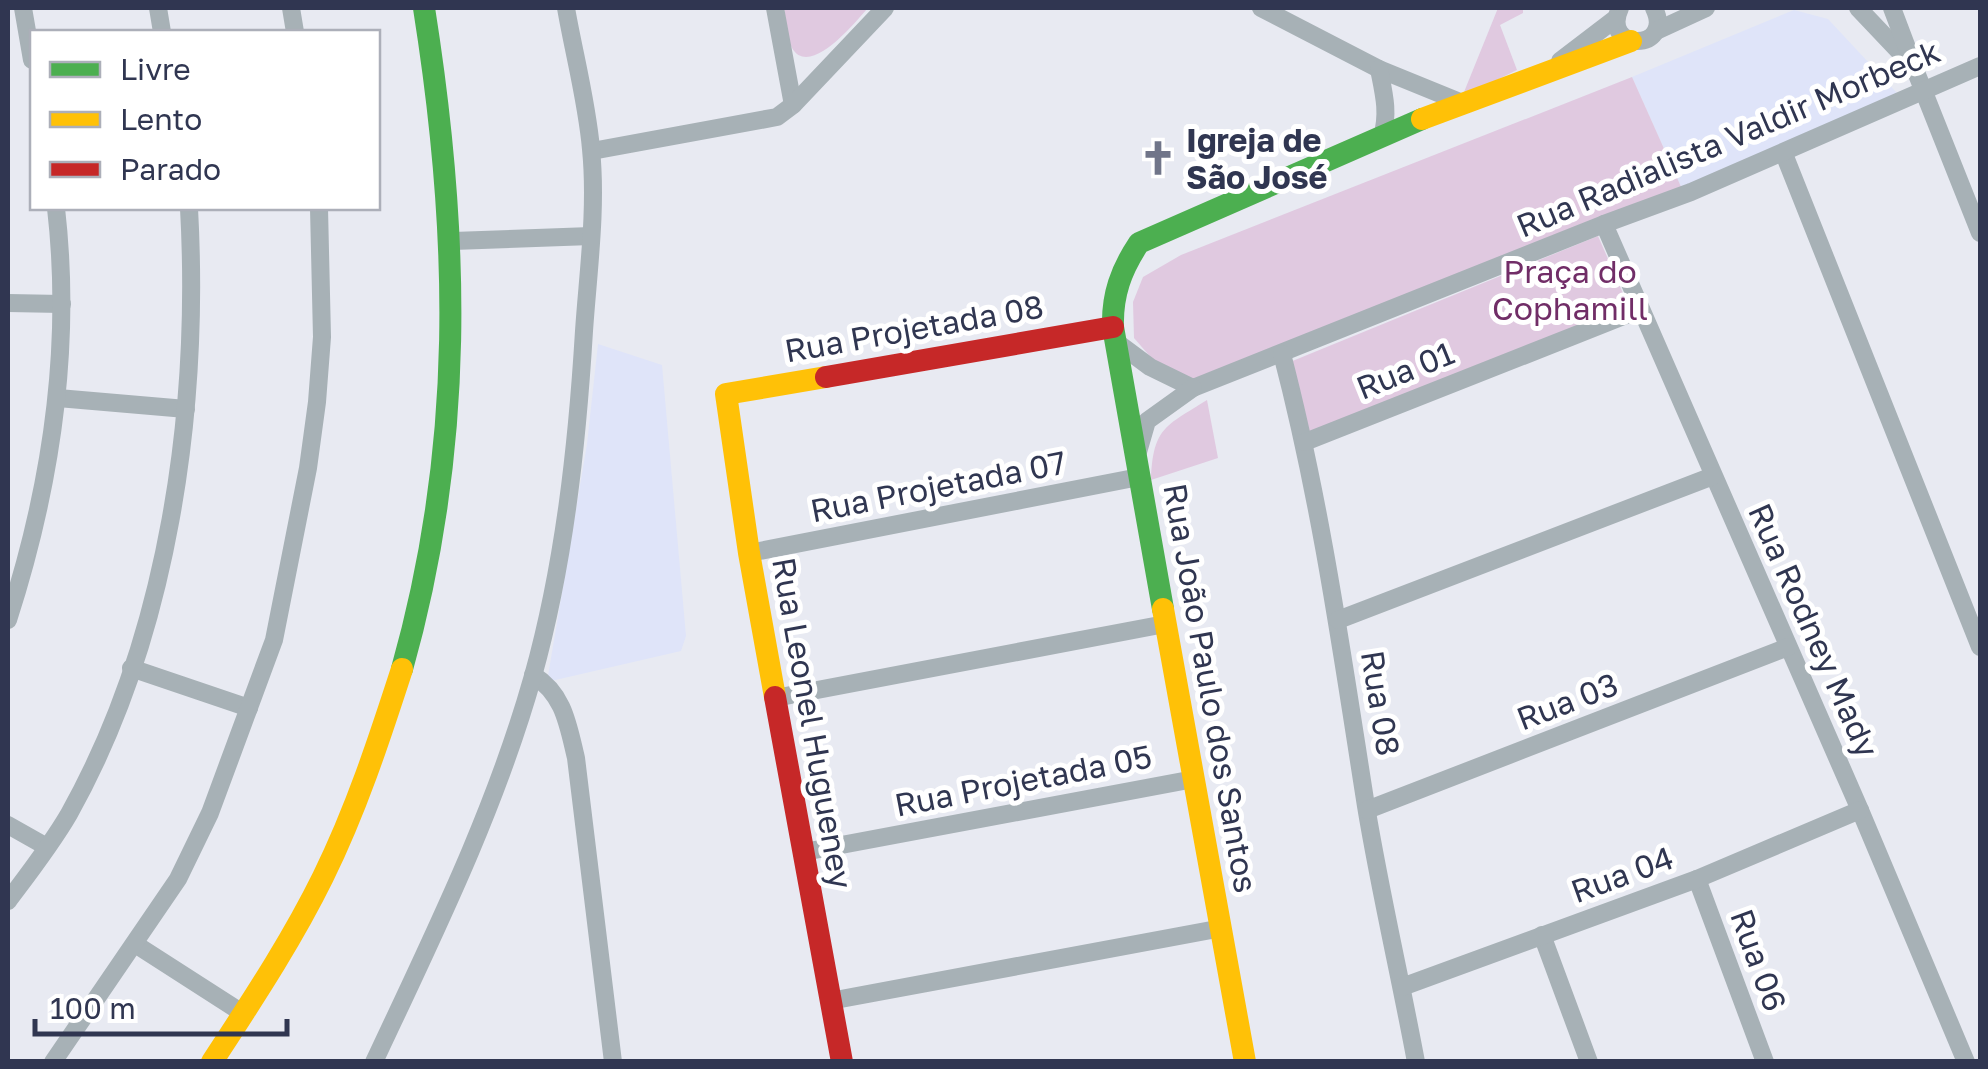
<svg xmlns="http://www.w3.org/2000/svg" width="1988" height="1069" font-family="'Golos Text',sans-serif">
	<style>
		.built { fill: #dfe4f9 }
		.park { fill: #e0c9e0 }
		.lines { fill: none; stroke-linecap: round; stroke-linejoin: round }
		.street { stroke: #a7b1b6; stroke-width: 18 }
		.fast { stroke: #4caf50; stroke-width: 22 }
		.slow { stroke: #ffc107; stroke-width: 22 }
		.jam { stroke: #c62828; stroke-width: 22 }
		.labels { text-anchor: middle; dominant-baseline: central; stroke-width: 10; stroke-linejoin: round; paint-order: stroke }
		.street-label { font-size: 32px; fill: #303651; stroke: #fff }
		.poi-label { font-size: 32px; font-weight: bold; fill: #303651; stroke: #fff; text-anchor: start }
		.park-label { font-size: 32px; fill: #712d67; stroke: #fff }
	</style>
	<rect width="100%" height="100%" fill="#e8eaf2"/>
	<g class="built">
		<polygon points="1794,10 1828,19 1897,93 1682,189 1632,77"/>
		<polygon points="598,344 662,365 686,636 681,651 551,681 548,676 587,444"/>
	</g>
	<g class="park">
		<path d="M 784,8 L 868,8 C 856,21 810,79 792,48 C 786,38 786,19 784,8 Z"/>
		<polygon points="1498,8 1523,8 1523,13 1500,25 1517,70 1462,97"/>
		<polygon points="1632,77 1682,189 1191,381 1161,369 1134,338 1133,302 1143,277 1181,255"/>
		<polygon points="1598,236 1629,307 1307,435 1290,362"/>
		<path d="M 1207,400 L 1218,458 L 1151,480 C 1153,427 1166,426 1207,400 Z"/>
	</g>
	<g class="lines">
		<g class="street">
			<polyline points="23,8 32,60"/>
			<polyline points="158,8 162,32"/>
			<polyline points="291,8 295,32"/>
			<polyline points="775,8 793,105"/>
			<polyline points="1261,8 1379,69 1460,102"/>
			<path d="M 1620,8 C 1600,52 1675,52 1654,8"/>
			<polyline points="1858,8 1914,67 1980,233"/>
			<polyline points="1892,8 1909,53"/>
			<polyline points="1656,31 1706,8"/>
			<polyline points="1560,61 1615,19"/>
			<path d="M 1379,69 C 1384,94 1389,113 1382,137"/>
			<polyline points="592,151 777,117 793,105 885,8"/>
			<polyline points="1784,154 1980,647"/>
			<polyline points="1604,224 1860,810 1966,1062"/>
			<polyline points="453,241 591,236"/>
			<polyline points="8,303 62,304"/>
			<polyline points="1115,341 1150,367 1193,388 1604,224 1691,192 1980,66"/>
			<path d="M 1282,354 C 1321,503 1342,654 1366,806 C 1380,891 1400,976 1416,1062"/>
			<polyline points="58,398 186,409"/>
			<polyline points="1305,442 1639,310"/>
			<polyline points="1138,452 1147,421 1193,388"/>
			<polyline points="749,553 1139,477"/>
			<path d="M 8,620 C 51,487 72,347 56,208"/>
			<polyline points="1338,620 1713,476"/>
			<polyline points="131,668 249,708"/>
			<path d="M 533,675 C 564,694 568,725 576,758 L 613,1062"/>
			<polyline points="775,698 1165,624"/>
			<polyline points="1367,810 1788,647"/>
			<polyline points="8,825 47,847"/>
			<polyline points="804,852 1194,779"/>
			<polyline points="1697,879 1765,1062"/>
			<path d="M 8,901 C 29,873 51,845 69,814 C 169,635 200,409 189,208"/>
			<polyline points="1542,935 1589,1062"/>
			<polyline points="135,944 244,1014"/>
			<polyline points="1402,987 1697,879 1860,810"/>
			<polyline points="830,1001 1222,928"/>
			<polyline points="53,1062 178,879 210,813 274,640 308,468 317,402 322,337 319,208"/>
			<path d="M 374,1062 C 433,936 495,811 533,676 C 564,565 577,447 584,331 C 588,272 597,209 591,149 C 587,102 574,54 566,8"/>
		</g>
		<g class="fast">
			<path d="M 1163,609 L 1113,327 C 1112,295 1121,270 1139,243 L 1422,119"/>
			<path d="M 402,669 C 465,446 460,235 424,8"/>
		</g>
		<g class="slow">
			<polyline points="1422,119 1631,41"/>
			<polyline points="1163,609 1245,1062"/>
			<polyline points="775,697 749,553 726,394 826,377"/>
			<path d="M 212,1062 C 251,1002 291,942 323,877 C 356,810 379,740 402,669"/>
		</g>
		<g class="jam">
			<polyline points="826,377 1113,327"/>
			<polyline points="775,697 842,1062"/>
		</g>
	</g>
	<defs>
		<symbol id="church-bare" viewBox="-9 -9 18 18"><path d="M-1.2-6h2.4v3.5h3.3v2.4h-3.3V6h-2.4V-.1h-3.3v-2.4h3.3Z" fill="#707589" stroke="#fff" stroke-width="2.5" paint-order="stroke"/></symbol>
	</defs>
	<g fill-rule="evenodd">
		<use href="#church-bare" x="1133" y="133" width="50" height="50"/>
	</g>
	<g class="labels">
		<g class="street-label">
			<text transform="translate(1728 138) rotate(-23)">Rua Radialista Valdir Morbeck</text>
			<text transform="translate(914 328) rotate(-10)">Rua Projetada 08</text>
			<text transform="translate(1405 370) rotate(-22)">Rua 01</text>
			<text transform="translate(938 486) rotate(-11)">Rua Projetada 07</text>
			<text transform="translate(1814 630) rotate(66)">Rua Rodney Mady</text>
			<text transform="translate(1211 688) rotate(80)">Rua João Paulo dos Santos</text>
			<text transform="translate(1567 701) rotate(-21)">Rua 03</text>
			<text transform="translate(1381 703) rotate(81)">Rua 08</text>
			<text transform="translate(813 723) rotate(80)">Rua Leonel Hugueney</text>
			<text transform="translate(1023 780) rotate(-11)">Rua Projetada 05</text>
			<text transform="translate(1622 874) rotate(-20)">Rua 04</text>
			<text transform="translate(1759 960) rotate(70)">Rua 06</text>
		</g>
		<g class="poi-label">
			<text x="1186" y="140">Igreja de<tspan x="1186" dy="37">São José</tspan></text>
		</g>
		<g class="park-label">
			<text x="1570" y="271">Praça do<tspan x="1570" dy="37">Cophamill</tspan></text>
		</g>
	</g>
	<rect width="1988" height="1069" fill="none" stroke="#303651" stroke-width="20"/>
	<rect x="30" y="30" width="350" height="180" fill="#ffffff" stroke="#acafb9" stroke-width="2.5"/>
	<rect x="50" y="62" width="50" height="15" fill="#4caf50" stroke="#acafb9" stroke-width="2.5"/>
	<text x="120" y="80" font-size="30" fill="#303651">Livre</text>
	<rect x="50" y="112" width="50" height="15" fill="#ffc107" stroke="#acafb9" stroke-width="2.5"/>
	<text x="120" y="130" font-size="30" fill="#303651">Lento</text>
	<rect x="50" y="162" width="50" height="15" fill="#c62828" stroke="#acafb9" stroke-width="2.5"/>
	<text x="120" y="180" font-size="30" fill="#303651">Parado</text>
	<path d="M35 1019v15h252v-15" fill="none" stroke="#303651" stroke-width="5"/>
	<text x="50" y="1019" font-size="30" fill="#303651" stroke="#ffffff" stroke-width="8" paint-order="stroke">100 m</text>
</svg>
